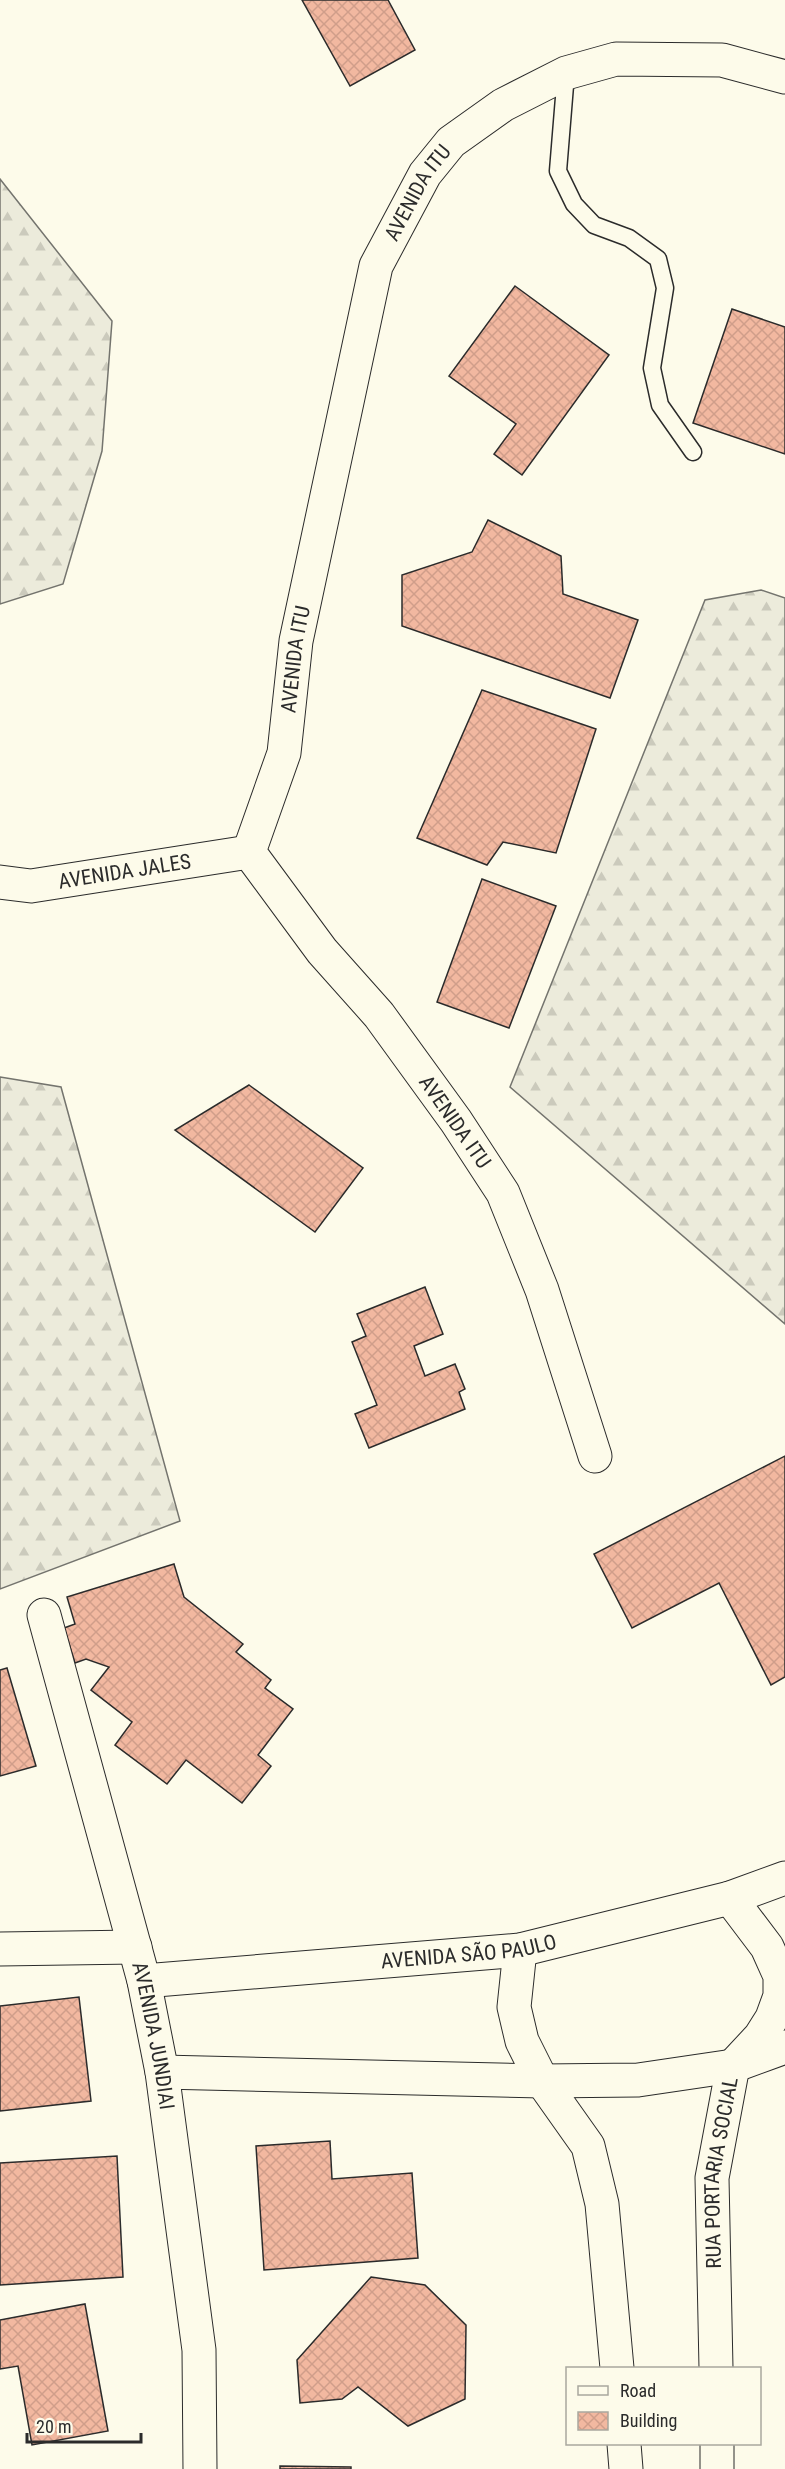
<svg xmlns="http://www.w3.org/2000/svg" width="785" height="2469" font-family="'Roboto Condensed',sans-serif">
	<style>
		.forest { fill: url(#forest-firs); stroke: #74746e; stroke-width: 1.5 }
		.building { fill: url(#building-cross-hatch); stroke: #2b2b2b; stroke-width: 1.5 }
		.lines { fill: none; stroke-linecap: round; stroke-linejoin: round }
		.service-casing { stroke: #2b2b2b; stroke-width: 19 }
		.minor-casing { stroke: #2b2b2b; stroke-width: 35 }
		.service { stroke: #fdfbea; stroke-width: 16 }
		.minor { stroke: #fdfbea; stroke-width: 33 }
		.labels { text-anchor: middle; dominant-baseline: central; stroke-width: 4.5; stroke-linejoin: round; paint-order: stroke }
		.street-label { font-size: 21px; fill: #2b2b2b; stroke: #fdfbea }
	</style>
	<defs>
		<pattern id="forest-firs" width="22" height="20" patternUnits="userSpaceOnUse" patternTransform="scale(1.5)"><rect width="22" height="20" fill="#ecebdb"/><path d="M5 1l3.5 6h-7zM16 11l3.5 6h-7z" fill="#cbcabc"/></pattern>
		<pattern id="building-cross-hatch" width="8" height="8" patternUnits="userSpaceOnUse" patternTransform="scale(1.5)"><rect width="8" height="8" fill="#f2b8a0"/><path d="M0 0l8 8M0 8l8-8" fill="none" stroke="#d09e8a"/></pattern>
	</defs>
	<rect width="100%" height="100%" fill="#fdfbea"/>
	<g class="forest">
		<polygon points="0,179 112,321 102,451 63,584 0,604"/>
		<polygon points="761,590 785,598 785,1324 510,1087 705,600"/>
		<polygon points="0,1077 61,1087 180,1521 0,1589"/>
	</g>
	<g class="building">
		<polygon points="302,0 388,0 415,50 350,86"/>
		<polygon points="515,286 609,355 522,475 494,454 516,424 449,376"/>
		<polygon points="732,309 785,327 785,454 693,423"/>
		<polygon points="488,520 561,556 563,594 638,620 610,698 402,626 402,575 472,552"/>
		<polygon points="482,690 596,729 556,853 503,842 487,865 417,838"/>
		<polygon points="482,879 556,906 509,1028 437,1002"/>
		<polygon points="249,1085 363,1168 315,1232 175,1130"/>
		<polygon points="425,1287 443,1334 414,1346 425,1376 455,1364 465,1389 459,1392 465,1409 369,1448 355,1414 377,1405 352,1342 366,1336 357,1314"/>
		<polygon points="785,1456 785,1677 771,1685 719,1583 632,1628 594,1554"/>
		<polygon points="174,1564 184,1597 243,1644 236,1652 271,1680 265,1688 293,1709 258,1755 271,1766 242,1803 186,1760 167,1784 115,1745 132,1722 91,1690 109,1667 86,1659 75,1663 64,1628 75,1624 67,1597"/>
		<polygon points="7,1668 36,1766 0,1776 0,1670"/>
		<polygon points="79,1997 91,2101 0,2111 0,2006"/>
		<polygon points="330,2141 332,2179 412,2173 418,2258 264,2270 256,2146"/>
		<polygon points="117,2156 123,2277 0,2285 0,2163"/>
		<polygon points="371,2277 425,2285 466,2325 465,2399 408,2426 358,2387 342,2399 300,2403 297,2360"/>
		<polygon points="85,2304 108,2431 32,2445 18,2366 0,2369 0,2320"/>
		<polygon points="280,2466 351,2467 351,2469 280,2469"/>
	</g>
	<g class="lines">
		<defs>
			<polyline id="service" points="566,73 558,171 574,204 594,225 629,238 658,259 665,288 652,368 660,405 693,452"/>
			<g id="minor">
				<path id="s1" d="M 0,882 L 31,886 L 249,852"/>
				<path id="s2" d="M 595,1456 L 542,1290 L 503,1193 L 456,1121 L 379,1015 L 322,951 L 249,852 L 284,753 L 296,641 L 376,266 L 425,174 L 451,142 L 503,105 L 566,73 L 616,59 L 722,60 L 785,77"/>
				<path id="s3" d="M 44,1615 L 144,1981 L 162,2072 L 199,2350 L 200,2469"/>
				<polyline points="0,1949 135,1947"/>
				<polyline points="520,1950 514,2007 522,2041 542,2081 588,2146 602,2204 617,2368"/>
				<path id="s4" d="M 144,1981 L 520,1950 L 730,1898 L 785,1878"/>
				<polyline points="162,2072 542,2081 638,2080 733,2066 785,2047"/>
				<path id="s5" d="M 716,2368 L 712,2178 L 733,2066 L 760,2037 L 772,2018 L 780,1996 L 780,1976 L 767,1947 L 730,1898"/>
				<polyline points="624,2444 626,2469"/>
				<polyline points="717,2444 717,2469"/>
			</g>
		</defs>
		<use href="#service" class="service-casing"/>
		<use href="#minor" class="minor-casing"/>
		<use href="#service" class="service"/>
		<use href="#minor" class="minor"/>
	</g>
	<g class="labels">
		<g class="street-label">
			<text stroke="none"><textPath href="#s2" startOffset="1390">AVENIDA ITU</textPath></text>
			<text stroke="none"><textPath href="#s2" startOffset="904">AVENIDA ITU</textPath></text>
			<text stroke="none"><textPath href="#s1" startOffset="126">AVENIDA JALES</textPath></text>
			<text transform="translate(455 1122) rotate(55)">AVENIDA ITU</text>
			<text stroke="none"><textPath href="#s4" startOffset="326">AVENIDA SÃO PAULO</textPath></text>
			<text stroke="none"><textPath href="#s3" startOffset="435">AVENIDA JUNDIAI</textPath></text>
			<text stroke="none"><textPath href="#s5" startOffset="196">RUA PORTARIA SOCIAL</textPath></text>
		</g>
	</g>
	<rect x="566" y="2367" width="195" height="78" fill="#fdfbea" stroke="#a9a89e" stroke-width="1.5"/>
	<rect x="578" y="2386" width="30" height="9" fill="#fdfbea" stroke="#a9a89e" stroke-width="1.5"/>
	<text x="620" y="2397" font-size="18" fill="#2b2b2b">Road</text>
	<rect x="578" y="2412" width="30" height="18" fill="url(#building-cross-hatch)" stroke="#a9a89e" stroke-width="1.5"/>
	<text x="620" y="2427" font-size="18" fill="#2b2b2b">Building</text>
	<path d="M27 2433v9h114v-9" fill="none" stroke="#2b2b2b" stroke-width="3"/>
	<text x="36" y="2433" font-size="18" fill="#2b2b2b" stroke="#fdfbea" stroke-width="4.5" paint-order="stroke">20 m</text>
</svg>
